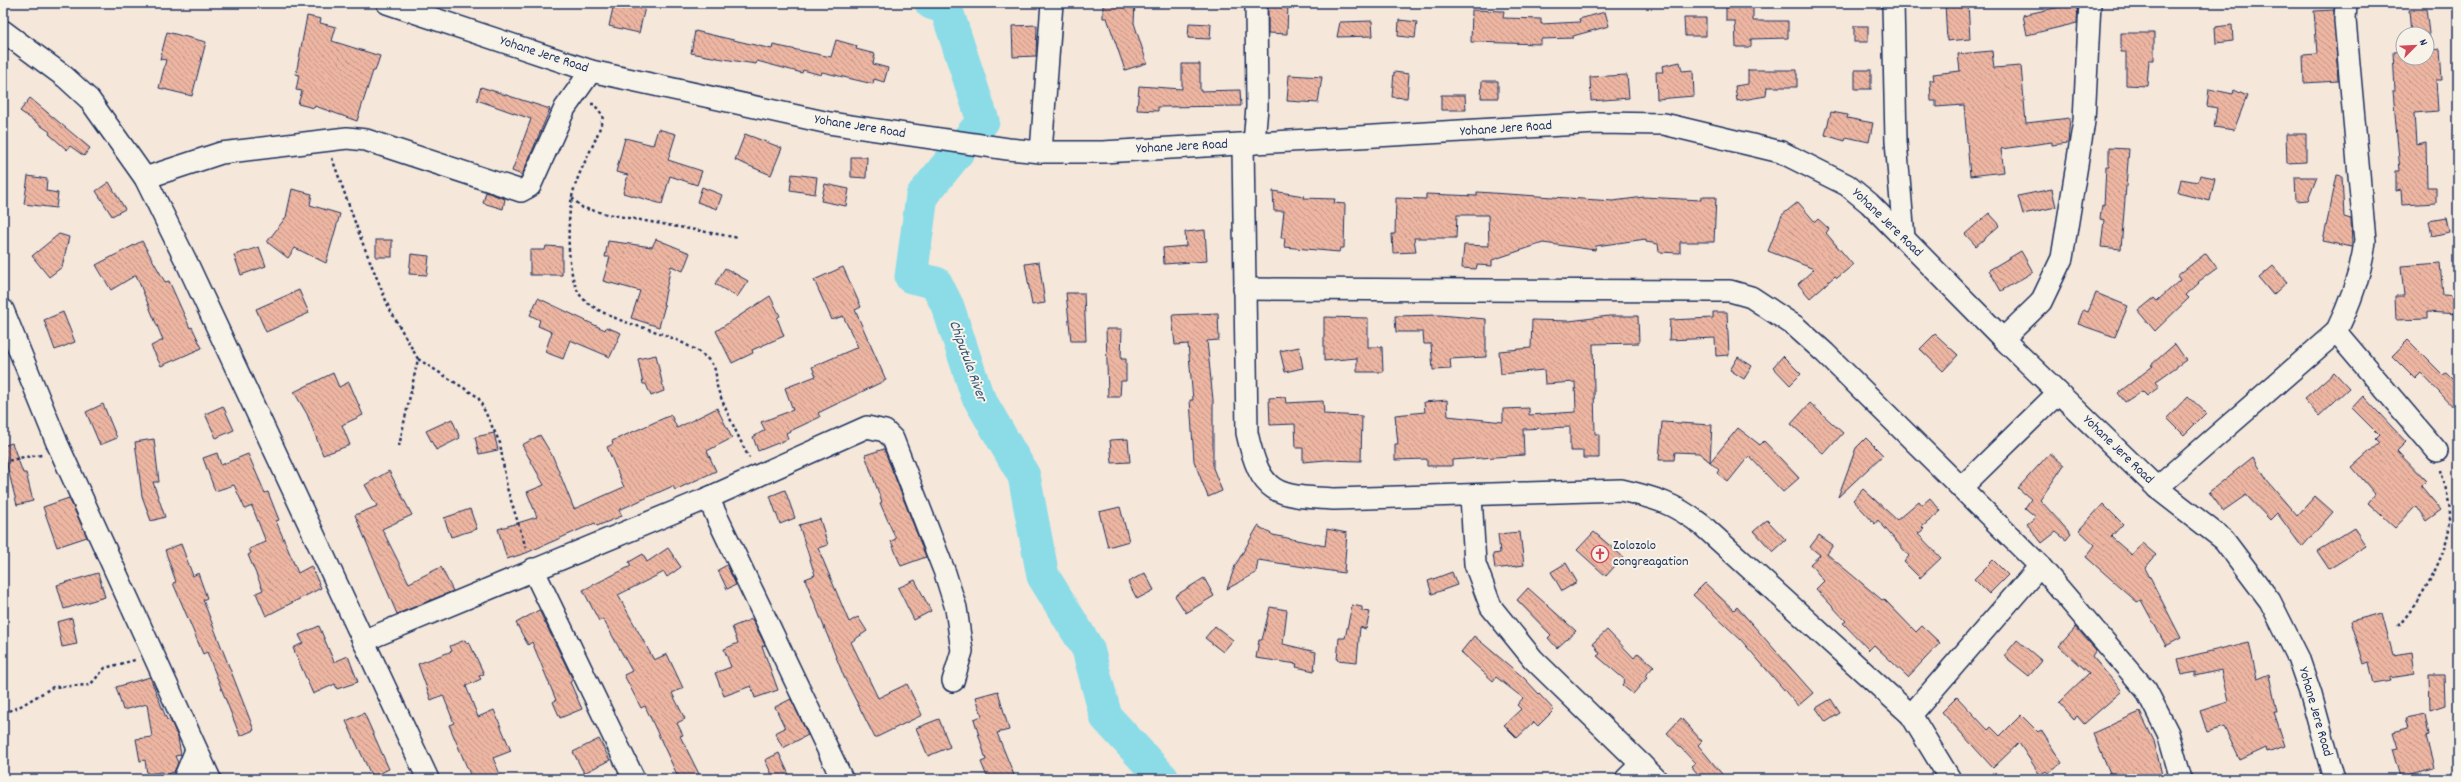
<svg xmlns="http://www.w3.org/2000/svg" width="2461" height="782" font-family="Dekko,sans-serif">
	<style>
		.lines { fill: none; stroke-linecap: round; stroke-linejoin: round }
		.river { stroke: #8cdce8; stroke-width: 33 }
		.building { fill: url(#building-back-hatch); stroke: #1b2f5e }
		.minor-casing { stroke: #1b2f5e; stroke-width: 24 }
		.path { stroke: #1b2f5e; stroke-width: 2.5; stroke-dasharray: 3 3; stroke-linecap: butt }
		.minor { stroke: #f7f3e8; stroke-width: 21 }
		.labels { text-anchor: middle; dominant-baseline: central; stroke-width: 4; stroke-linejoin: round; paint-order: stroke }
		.street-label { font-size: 14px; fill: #1b2f5e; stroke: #f7f3e8 }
		.poi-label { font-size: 14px; fill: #1b2f5e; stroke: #f7f3e8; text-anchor: start }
		.water-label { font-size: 15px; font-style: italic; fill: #32527a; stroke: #f7f3e8 }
	</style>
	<defs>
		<pattern id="building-back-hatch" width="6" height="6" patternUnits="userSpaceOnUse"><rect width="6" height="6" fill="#edb6a2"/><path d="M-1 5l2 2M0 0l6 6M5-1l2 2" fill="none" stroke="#bf9487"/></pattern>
	</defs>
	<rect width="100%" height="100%" fill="#f5e7da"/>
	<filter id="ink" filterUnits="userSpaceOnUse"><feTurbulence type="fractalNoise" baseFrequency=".025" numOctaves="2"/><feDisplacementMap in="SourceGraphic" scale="8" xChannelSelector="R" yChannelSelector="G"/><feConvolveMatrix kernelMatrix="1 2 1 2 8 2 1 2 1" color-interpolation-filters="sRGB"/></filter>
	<g filter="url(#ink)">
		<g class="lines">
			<polyline class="river" points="931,3 946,8 983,121 922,196 911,277 936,283 948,307 977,395 1024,476 1043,576 1088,649 1106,717 1163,779"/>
		</g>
		<g class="building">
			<polygon points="614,3 646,3 639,33 609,26"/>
			<polygon points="1103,3 1135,3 1134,23 1147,63 1125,70 1107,18 1103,18"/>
			<polygon points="1268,3 1288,3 1287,34 1268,33"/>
			<polygon points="1726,3 1753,3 1753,21 1788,21 1788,38 1751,39 1751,47 1736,47 1735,21 1726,21"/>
			<polygon points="1945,3 1968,3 1970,39 1947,41"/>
			<polygon points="2078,3 2077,23 2027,35 2023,15"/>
			<polygon points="2426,9 2431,50 2440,49 2442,80 2436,80 2438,111 2414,113 2416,144 2426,142 2427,187 2436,187 2436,203 2402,205 2401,190 2396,191 2396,171 2400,171 2393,91 2395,91 2393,52 2403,51 2403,58 2427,58 2427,34 2411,34 2409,10"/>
			<polygon points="1472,10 1504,11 1503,18 1541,19 1541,24 1580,22 1579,19 1605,12 1609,26 1573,36 1573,38 1541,39 1541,44 1471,42"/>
			<polygon points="2334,10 2338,81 2304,83 2303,55 2317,54 2314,11"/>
			<polygon points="307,16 321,19 320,23 336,27 332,41 380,56 375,71 373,71 357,121 315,106 314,108 298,104 302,91 296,90 299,75 296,74"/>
			<polygon points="1684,18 1706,18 1706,36 1685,36"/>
			<polygon points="1399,20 1417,22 1415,38 1398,36"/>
			<polygon points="1372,21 1373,36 1337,37 1340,22"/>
			<polygon points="1189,23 1211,24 1210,39 1188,38"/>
			<polygon points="1037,25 1036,56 1013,57 1012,26"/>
			<polygon points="2232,25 2233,41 2216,43 2215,27"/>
			<rect x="1854" y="26" width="14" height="16"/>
			<polygon points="695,31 772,49 773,45 831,57 836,40 857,46 856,49 875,54 873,64 888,68 884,82 874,79 873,84 822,72 821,75 803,70 802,73 757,61 756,64 723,59 691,53"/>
			<polygon points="167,32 206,42 192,96 159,88 166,60 160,59"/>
			<polygon points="2121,33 2154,33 2154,60 2149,60 2147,86 2126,85 2126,52 2121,52"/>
			<polygon points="1992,51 1994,68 2021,66 2026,123 2070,118 2068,143 2052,145 2052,142 2001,149 2004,172 1970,176 1964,105 1936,107 1936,101 1931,101 1930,80 1934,80 1933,74 1960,71 1958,54"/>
			<polygon points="1680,62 1682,71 1693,70 1694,96 1657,99 1656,72 1663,72 1662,66"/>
			<polygon points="1182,64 1200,64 1200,91 1240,90 1241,106 1158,107 1158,111 1137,110 1139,86 1182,89"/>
			<polygon points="1748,70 1797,70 1797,87 1767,87 1766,96 1737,101 1735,86 1748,84"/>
			<rect x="1855" y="70" width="16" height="19"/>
			<polygon points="1394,72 1409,74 1407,98 1392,97"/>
			<polygon points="1289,75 1322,77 1318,103 1287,101"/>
			<polygon points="1627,75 1629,98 1591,101 1590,77"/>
			<polygon points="1482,81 1498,81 1498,98 1481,98"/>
			<polygon points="481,87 550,109 522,175 512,171 531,119 477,100"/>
			<polygon points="2209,89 2233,94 2234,90 2247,96 2234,130 2214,127 2217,108 2207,106"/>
			<polygon points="1441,95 1465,95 1466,110 1441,110"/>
			<polygon points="30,98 90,148 84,156 70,146 67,150 49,134 50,132 20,111"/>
			<polygon points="1831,112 1848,115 1847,118 1873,123 1869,142 1846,137 1845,141 1825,135"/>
			<polygon points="658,129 676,134 668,160 702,171 697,185 670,176 662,204 623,193 628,175 616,172 625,138 653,145"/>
			<polygon points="745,134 782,148 771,175 735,160"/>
			<polygon points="2286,134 2306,134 2306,162 2287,163"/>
			<polygon points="2109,148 2129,149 2121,249 2101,247 2104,220 2100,219 2102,205 2104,206 2106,167 2109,167"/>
			<polygon points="851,157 867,157 866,178 851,177"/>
			<polygon points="792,174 817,177 815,194 790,190"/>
			<polygon points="2200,175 2215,178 2210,201 2178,193 2181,179 2198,182"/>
			<polygon points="2337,175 2342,176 2344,217 2351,219 2352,247 2323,241"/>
			<polygon points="28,176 47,179 46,191 58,193 56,208 24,204"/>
			<polygon points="2295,177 2317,177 2308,200 2296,201"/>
			<polygon points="109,182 125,209 112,216 96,191"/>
			<polygon points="825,184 849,189 846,206 821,201"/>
			<polygon points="702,187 722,195 717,209 697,202"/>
			<polygon points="292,189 312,194 310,205 340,214 326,263 295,248 288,258 267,242 286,217"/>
			<polygon points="2052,189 2056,207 2023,214 2018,196"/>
			<polygon points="1273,191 1304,196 1303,198 1335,199 1334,203 1345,204 1344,248 1340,248 1339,252 1284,247 1285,238 1281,238 1284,211 1274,211"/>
			<polygon points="486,192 505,199 503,209 483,203"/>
			<polygon points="1477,192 1613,201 1644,197 1701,200 1701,197 1716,197 1714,242 1680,242 1680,253 1659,252 1658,244 1646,242 1646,239 1596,246 1595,250 1543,243 1492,260 1492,266 1477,265 1476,269 1462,268 1464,245 1489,246 1488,215 1457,215 1456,238 1414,238 1416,252 1393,253 1392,234 1395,234 1396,198 1426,199 1426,194 1477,196"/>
			<polygon points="1798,202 1815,222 1818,219 1829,229 1826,233 1853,265 1837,278 1835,276 1810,298 1798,284 1814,269 1768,251 1782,215"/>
			<polygon points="1989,213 2000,225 1976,246 1965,234"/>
			<polygon points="2446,218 2449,232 2432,236 2429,221"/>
			<polygon points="1205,230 1207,261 1164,264 1163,248 1186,246 1185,232"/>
			<polygon points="59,234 69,237 62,267 49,277 32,256"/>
			<polygon points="656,239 690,253 683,271 671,266 663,305 665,305 659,327 631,318 640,291 603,281 610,257 605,257 608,241 652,247"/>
			<rect x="376" y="240" width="16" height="17"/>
			<polygon points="142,241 165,282 169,281 190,328 192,327 202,348 161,366 151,346 163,340 136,275 111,290 96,265"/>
			<polygon points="546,246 562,247 562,275 530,275 530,250 545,250"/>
			<polygon points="259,247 266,266 241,275 234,255"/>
			<polygon points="2021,251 2033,272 2001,291 1989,270"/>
			<polygon points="2206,253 2217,268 2198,282 2199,283 2186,295 2189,298 2155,331 2138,311 2154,298 2157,301 2180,280 2177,276"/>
			<polygon points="411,254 429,256 427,275 409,274"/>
			<polygon points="1039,262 1045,303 1032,305 1025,264"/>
			<polygon points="2440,263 2443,295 2458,296 2458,314 2427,312 2427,319 2396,320 2395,296 2404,296 2401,266"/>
			<polygon points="2273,266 2287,282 2273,295 2259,278"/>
			<polygon points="843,267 861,307 855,310 886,380 818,413 820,417 786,433 788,439 758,451 753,437 765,430 761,422 793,410 785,388 816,376 812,367 858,347 843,316 832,320 814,280"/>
			<polygon points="725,268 748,281 737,297 715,284"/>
			<polygon points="299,290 309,313 266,332 256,309"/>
			<polygon points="1066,293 1084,293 1086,341 1071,341"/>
			<polygon points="2096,293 2128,306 2115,337 2078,324 2083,310 2088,312"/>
			<polygon points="770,296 780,316 777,318 784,336 752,350 753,353 732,363 716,331"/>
			<polygon points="538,298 605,330 606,327 621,333 610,357 570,340 563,359 545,352 552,332 538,326 540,320 530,315"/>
			<polygon points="63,312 75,342 55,350 44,320"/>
			<polygon points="1713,312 1727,312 1729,355 1716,356 1715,338 1669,340 1670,320 1713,318"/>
			<polygon points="1218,313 1219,340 1207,341 1213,400 1213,468 1222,491 1208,497 1194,461 1190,400 1193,400 1188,344 1175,345 1172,315"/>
			<polygon points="1440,315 1486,319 1486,357 1450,359 1451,369 1433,370 1431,344 1424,344 1423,332 1396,332 1395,316"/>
			<polygon points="1609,316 1638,316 1639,343 1593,344 1595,434 1599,434 1599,458 1583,458 1583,451 1570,451 1570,427 1523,429 1524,455 1452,460 1452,466 1427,466 1427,459 1395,460 1395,444 1398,444 1395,415 1425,412 1424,402 1447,400 1448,416 1503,422 1503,409 1529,408 1529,415 1576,412 1575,382 1545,384 1544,370 1501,374 1499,351 1531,348 1532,320 1569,321"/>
			<polygon points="1324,317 1368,318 1368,347 1382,347 1383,372 1357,372 1357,358 1324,361"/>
			<polygon points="1106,329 1122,329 1121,359 1126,359 1126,381 1121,381 1120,397 1108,397"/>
			<polygon points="1935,334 1958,355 1943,371 1920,349"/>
			<polygon points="2408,340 2443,375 2446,373 2458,385 2458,412 2421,373 2415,379 2392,356"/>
			<polygon points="2175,344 2186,360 2155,382 2159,387 2147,396 2142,391 2125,402 2118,393 2153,366 2151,365"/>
			<polygon points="1299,347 1303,368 1285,372 1280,351"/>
			<polygon points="656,355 664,391 651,396 646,384 643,384 638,359"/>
			<polygon points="1783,356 1801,374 1790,385 1773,367"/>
			<polygon points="1738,357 1752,366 1744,379 1730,370"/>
			<polygon points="2334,372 2349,388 2319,416 2304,399"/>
			<polygon points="333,373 339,387 349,382 363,415 342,425 350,445 323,455 307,414 294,392"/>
			<polygon points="2188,396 2206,413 2184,435 2167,418"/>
			<polygon points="2363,396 2406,442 2397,451 2426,481 2421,486 2441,510 2426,521 2416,506 2395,528 2368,503 2375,494 2352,467 2379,443 2375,439 2379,435 2352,408"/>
			<polygon points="1285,397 1286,403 1323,401 1324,414 1362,416 1361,461 1326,460 1303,462 1303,448 1296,448 1295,424 1270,425 1269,398"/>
			<polygon points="1810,403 1843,433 1824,454 1791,424"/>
			<polygon points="103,404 117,438 100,445 86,412"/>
			<polygon points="223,406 234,430 216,438 205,414"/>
			<polygon points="717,408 732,438 707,451 716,471 675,490 673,486 619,510 622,516 597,526 595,523 526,553 507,559 498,529 537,517 527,492 544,485 522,445 540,435 553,457 574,509 624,487 607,447 613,444 612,441 671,415 677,428"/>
			<polygon points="452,419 460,438 436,450 426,431"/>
			<polygon points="1662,422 1712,425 1710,462 1699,453 1675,452 1674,460 1659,460"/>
			<polygon points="1738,428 1760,445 1764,441 1799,478 1783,492 1749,456 1728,482 1717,473 1719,470 1710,462"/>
			<polygon points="494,433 498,450 479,454 475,437"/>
			<polygon points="1866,438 1883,455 1838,497 1856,448"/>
			<polygon points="154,439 159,482 153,482 165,517 151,521 142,496 135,442"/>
			<polygon points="1128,439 1130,462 1112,463 1110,440"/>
			<polygon points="12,443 23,473 26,473 33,501 17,505 3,449 3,446"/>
			<polygon points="884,449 926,557 901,566 891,541 896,539 880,503 882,502 865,455"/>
			<polygon points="217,453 221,465 248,454 265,493 268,492 279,520 276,521 298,573 311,566 321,588 266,616 256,593 263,590 248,555 251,553 249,549 266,542 252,506 245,509 234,485 215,491 203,458"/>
			<polygon points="2050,453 2064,465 2040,500 2071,534 2066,540 2056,532 2042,543 2027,524 2036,517 2025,508 2031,499 2018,488"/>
			<polygon points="2253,457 2268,482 2297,516 2315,496 2333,512 2302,547 2277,513 2270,520 2246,495 2223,511 2209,492"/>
			<polygon points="389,471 412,515 382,529 409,583 441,567 453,591 397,614 355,515 377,506 365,485"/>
			<polygon points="1863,489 1897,520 1919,501 1922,505 1930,498 1941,511 1922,527 1924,529 1918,534 1941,558 1920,578 1904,562 1909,556 1878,520 1875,524 1853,500"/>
			<polygon points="785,490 795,518 780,524 770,496"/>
			<polygon points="69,498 87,537 57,547 43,507"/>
			<polygon points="2103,504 2123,524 2111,537 2132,555 2142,543 2156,555 2145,568 2181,638 2166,646 2141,600 2137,602 2086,557 2095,545 2079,530"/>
			<polygon points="1120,507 1129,541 1108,547 1099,512"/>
			<polygon points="470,509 477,529 451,537 444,518"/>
			<polygon points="820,519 828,545 818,548 849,622 858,617 867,631 851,642 878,698 907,684 922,715 875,738 844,677 805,579 815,575 799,525"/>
			<polygon points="1767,520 1786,540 1773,552 1754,531"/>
			<polygon points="1258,526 1273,535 1325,546 1327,529 1347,533 1344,573 1258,560 1256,573 1227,589 1235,566"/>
			<polygon points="2354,528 2366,546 2329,569 2317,551"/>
			<polygon points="1520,532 1524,565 1495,569 1493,554 1500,553 1498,534"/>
			<polygon points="1594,532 1623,557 1606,576 1577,550"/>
			<polygon points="1819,535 1833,545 1827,554 1882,600 1884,599 1916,632 1922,626 1940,643 1908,677 1874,645 1869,650 1843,623 1846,621 1816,589 1824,581 1810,564 1820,555 1810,547"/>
			<polygon points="181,544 193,576 198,573 207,598 203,600 254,730 240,736 207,652 203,654 173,583 176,582 165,550"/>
			<polygon points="668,548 681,567 667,577 664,572 618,595 654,660 667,654 683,688 672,693 685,719 677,723 683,735 680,736 699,774 688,779 679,779 645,706 641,708 624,675 632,671 603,619 599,621 583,590 631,566 629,562 643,554 647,562"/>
			<polygon points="1993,560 2008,575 1989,594 1974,579"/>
			<polygon points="1566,563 1577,582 1562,591 1551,572"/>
			<polygon points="727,565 736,585 727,589 718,570"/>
			<polygon points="1452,572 1457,585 1432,594 1428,581"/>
			<polygon points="98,573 105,597 64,609 57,585"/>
			<polygon points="1145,573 1154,590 1137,599 1128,582"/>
			<polygon points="1204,578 1214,596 1186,613 1175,596"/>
			<polygon points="915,580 931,611 914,620 898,588"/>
			<polygon points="1705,583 1734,610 1737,607 1813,693 1798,706 1741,640 1693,595"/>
			<polygon points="1528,588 1576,631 1557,648 1548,638 1551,635 1517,600"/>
			<polygon points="1352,605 1362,607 1362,611 1370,612 1366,629 1360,627 1357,662 1337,660 1339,638 1345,638"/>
			<polygon points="1270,607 1287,610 1283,644 1316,652 1314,671 1296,667 1297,664 1256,658 1259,640 1262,640"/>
			<polygon points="539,610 573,680 570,682 582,709 560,718 553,702 556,700 532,642 528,645 516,623"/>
			<polygon points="2382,613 2393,655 2412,652 2415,674 2390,678 2391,681 2374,684 2369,662 2364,664 2351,621"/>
			<polygon points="72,618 77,644 62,647 57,622"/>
			<polygon points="752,619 765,645 762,646 778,690 755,698 751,686 724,696 715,673 731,667 724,649 738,643 732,627"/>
			<polygon points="319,626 334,662 348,656 358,682 337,689 335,684 313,694 293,648 303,643 299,635"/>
			<polygon points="1215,626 1233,640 1223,652 1205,638"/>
			<polygon points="2076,627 2096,650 2092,656 2122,691 2084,724 2077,716 2074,719 2059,702 2089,673 2059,646"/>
			<polygon points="1607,630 1634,658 1638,653 1654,666 1645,676 1647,678 1633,694 1622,685 1625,680 1597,656 1600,654 1593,643"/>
			<polygon points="1474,636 1524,678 1554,710 1538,726 1534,722 1517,738 1504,725 1521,709 1517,705 1523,698 1496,677 1493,681 1461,652"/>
			<polygon points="465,640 466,643 469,642 484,674 479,676 481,679 466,686 478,717 494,710 511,751 493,758 502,779 472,779 449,725 454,723 443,695 431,700 418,664 452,651 450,646"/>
			<polygon points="2017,640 2042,661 2029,676 2004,656"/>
			<polygon points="2249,642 2257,679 2269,674 2277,712 2274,712 2285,746 2267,752 2266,748 2240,760 2224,727 2207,732 2200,711 2228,702 2221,670 2195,676 2195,672 2182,675 2178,659"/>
			<polygon points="2429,675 2444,675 2445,705 2430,710"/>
			<polygon points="150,677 167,720 170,719 178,738 181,755 175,756 178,763 174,772 163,776 162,772 147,774 145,760 140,761 136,739 152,737 147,704 123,710 116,687"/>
			<polygon points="998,691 1009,730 997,733 1014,775 1003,779 988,779 981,762 986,760 974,719 982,716 976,697"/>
			<polygon points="1957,697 1988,730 1991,727 2000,736 2021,715 2038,732 2041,730 2062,763 2048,773 2046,771 2040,775 2019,743 1993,768 1942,712"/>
			<polygon points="791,699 808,735 783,748 775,733 785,728 775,707"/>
			<polygon points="1831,699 1840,713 1826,722 1816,708"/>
			<polygon points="2140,712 2154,741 2163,779 2112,779 2093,733"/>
			<polygon points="364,713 389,769 372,777 346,721"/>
			<polygon points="2425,714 2429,736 2426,737 2434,768 2400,777 2392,749 2398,748 2393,732 2408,728 2405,718"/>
			<polygon points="1681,718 1702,741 1698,745 1726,779 1702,779 1691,766 1695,763 1667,733"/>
			<polygon points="939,719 950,747 928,756 916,728"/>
			<polygon points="599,739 610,760 584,773 573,752"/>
			<polygon points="779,753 791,779 774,779 765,760"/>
		</g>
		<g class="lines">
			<defs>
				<g id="minor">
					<polyline points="387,3 591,71 829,123 1008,149 1041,152 1103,152 1597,123 1664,124 1781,152 1847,185 1869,203 2003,339 2157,488 2224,540 2270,601 2298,657 2311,695 2334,779"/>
					<polyline points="1893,3 1896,141 1904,238"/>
					<polyline points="3,31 65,77 89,99 145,178 187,263 428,779"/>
					<polyline points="1254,143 1257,107 1256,3"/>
					<path d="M 1243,144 L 1247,433 C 1261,496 1276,496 1335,499 L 1621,490 C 1656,498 1673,503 1702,525 L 1911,715 L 1950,779"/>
					<polyline points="1041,152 1052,3"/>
					<polyline points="145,178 221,153 347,138 366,140 521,191 530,186 565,108 591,71"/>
					<polyline points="1244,289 1711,291 1730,291 1751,297 1795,326 1825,353 2040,566 2146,690 2168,733 2181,779"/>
					<polyline points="3,310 57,443 210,779"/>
					<polyline points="2336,332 2437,451"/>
					<polyline points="2003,339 2041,302 2062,258 2084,121 2090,3"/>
					<polyline points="1961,488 2058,393"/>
					<path d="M 2157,488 L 2336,332 C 2351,302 2361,274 2365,241 L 2345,20 L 2346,3"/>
					<polyline points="1471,496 1475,564 1491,607 1533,659 1641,764 1626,779"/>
					<polyline points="708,498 867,427 885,431 893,439 945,573 956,608 962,651 953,681"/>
					<polyline points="533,569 634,779"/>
					<polyline points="363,641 708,498 842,779"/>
					<polyline points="1911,715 2040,566"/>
					<polyline points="1641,764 1656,779"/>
					<polyline points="184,779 196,750"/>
				</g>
			</defs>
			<use href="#minor" class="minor-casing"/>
			<g class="path">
				<path d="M 591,104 L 594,104 L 603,116 C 597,145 578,168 572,197 C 567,220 566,275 580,295 C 591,310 623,322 641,327 C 660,332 701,348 712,364 C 718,372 715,381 718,390 C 727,413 738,436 749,458"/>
				<polyline points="332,158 361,239 389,308 418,359 399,446"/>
				<polyline points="572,198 583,208 607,214 739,238"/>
				<polyline points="418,359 478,397 500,443 507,488 527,551"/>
				<polyline points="3,462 24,457 42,455"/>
				<path d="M 2398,626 C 2421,601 2451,550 2450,515 C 2450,500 2444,484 2441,470"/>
				<polyline points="3,713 19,707 53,687 90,685 105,668 135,660"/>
			</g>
			<use href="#minor" class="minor"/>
		</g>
	</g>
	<defs>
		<symbol id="church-ring" viewBox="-11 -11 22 22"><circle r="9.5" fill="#f7f3e8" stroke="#d1495b" stroke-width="1.5"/><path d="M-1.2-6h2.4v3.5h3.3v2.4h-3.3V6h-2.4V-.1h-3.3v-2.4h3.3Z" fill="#d1495b"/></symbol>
	</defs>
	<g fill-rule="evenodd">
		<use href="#church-ring" x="1590" y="544" width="20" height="20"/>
	</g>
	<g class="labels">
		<g class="street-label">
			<text transform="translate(544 55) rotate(18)">Yohane Jere Road</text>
			<text transform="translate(860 127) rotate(9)">Yohane Jere Road</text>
			<text transform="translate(1506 129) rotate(-4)">Yohane Jere Road</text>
			<text transform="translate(1182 147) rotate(-3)">Yohane Jere Road</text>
			<text transform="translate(1887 223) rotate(44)">Yohane Jere Road</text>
			<text transform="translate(2118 450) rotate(44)">Yohane Jere Road</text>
			<text transform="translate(2315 712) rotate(74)">Yohane Jere Road</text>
		</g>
		<g class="poi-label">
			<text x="1613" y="546">Zolozolo<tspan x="1613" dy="16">congreagation</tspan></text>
		</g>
		<g class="water-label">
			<text transform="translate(967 361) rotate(70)">Chiputula River</text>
		</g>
	</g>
	<rect width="2461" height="782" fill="none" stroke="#f7f3e8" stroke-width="16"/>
	<rect x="8" y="8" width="2445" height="766" fill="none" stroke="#1b2f5e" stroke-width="1.5" filter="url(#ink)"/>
	<g transform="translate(2415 46) rotate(66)"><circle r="19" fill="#f7f3e8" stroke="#9fa5b1"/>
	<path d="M0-3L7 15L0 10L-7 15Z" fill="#d1495b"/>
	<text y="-6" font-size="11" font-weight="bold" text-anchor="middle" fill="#1b2f5e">N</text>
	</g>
</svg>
